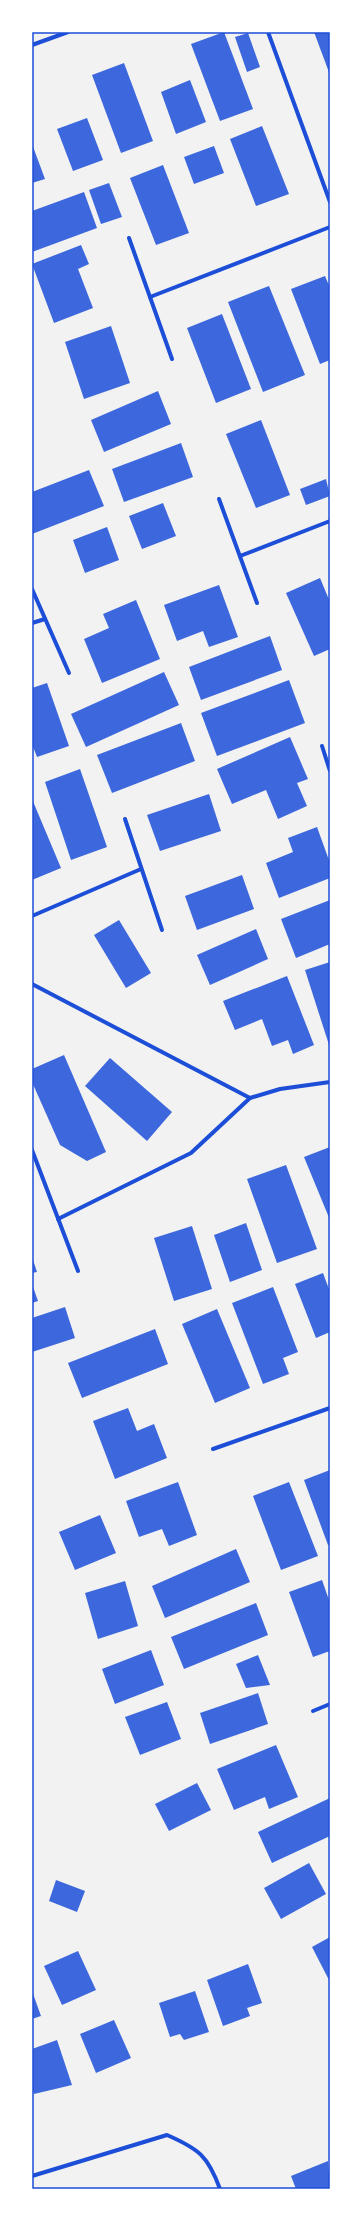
<svg xmlns="http://www.w3.org/2000/svg" width="362" height="2221" font-family="'IBM Plex Sans',sans-serif">
	<style>
		.building { fill: #3d67dc }
		.lines { fill: none; stroke-linecap: round; stroke-linejoin: round }
		.minor { stroke: #1d4ed8; stroke-width: 4 }
		.neatline { fill: none; stroke: #1d4ed8; stroke-width: 1.5 }
	</style>
	<rect width="100%" height="100%" fill="#f2f2f2"/>
	<g class="building">
		<polygon points="224,32 253,109 220,121 191,44"/>
		<polygon points="314,32 330,32 330,75"/>
		<polygon points="248,33 260,67 247,72 235,37"/>
		<polygon points="124,63 153,141 121,153 92,75"/>
		<polygon points="190,80 206,122 176,134 161,92"/>
		<polygon points="87,118 103,160 73,171 57,129"/>
		<polygon points="262,126 289,194 256,206 230,139"/>
		<polygon points="32,144 45,179 32,183"/>
		<polygon points="214,146 224,173 194,184 184,157"/>
		<polygon points="163,165 189,233 156,245 130,178"/>
		<polygon points="109,183 122,217 101,224 89,190"/>
		<polygon points="84,192 97,228 32,252 32,211"/>
		<polygon points="81,245 89,264 78,269 93,308 54,323 32,264"/>
		<polygon points="325,276 330,288 330,360 320,364 291,289"/>
		<polygon points="269,286 305,375 263,392 228,302"/>
		<polygon points="222,314 251,389 216,403 187,328"/>
		<polygon points="111,326 130,383 84,399 65,342"/>
		<polygon points="158,391 171,424 104,452 91,420"/>
		<polygon points="261,420 290,495 256,508 226,434"/>
		<polygon points="181,443 193,477 124,502 112,469"/>
		<polygon points="89,470 104,506 32,534 32,492"/>
		<polygon points="326,479 330,496 306,505 300,489"/>
		<polygon points="163,503 176,536 142,549 129,516"/>
		<polygon points="107,527 119,560 85,573 73,540"/>
		<polygon points="320,578 330,602 330,649 314,656 286,593"/>
		<polygon points="219,585 238,637 209,647 203,631 177,641 164,605"/>
		<polygon points="136,600 160,659 102,683 84,639 109,628 103,614"/>
		<polygon points="270,636 282,670 201,700 189,667"/>
		<polygon points="164,672 179,705 86,747 71,714"/>
		<polygon points="289,680 305,723 217,756 201,713"/>
		<polygon points="47,683 69,746 37,757 32,744 32,688"/>
		<polygon points="181,723 195,761 112,793 97,755"/>
		<polygon points="290,737 308,779 297,783 307,806 278,819 266,790 232,804 217,769"/>
		<polygon points="80,769 107,847 71,860 45,782"/>
		<polygon points="209,794 221,831 160,851 147,815"/>
		<polygon points="32,799 61,868 32,880"/>
		<polygon points="317,827 330,863 330,878 279,898 266,863 293,852 288,838"/>
		<polygon points="242,875 254,909 197,930 185,896"/>
		<polygon points="330,900 330,944 296,958 281,919"/>
		<polygon points="119,920 151,973 126,988 94,935"/>
		<polygon points="256,929 268,959 210,985 197,955"/>
		<polygon points="330,962 330,1048 305,970"/>
		<polygon points="287,976 314,1045 293,1054 288,1040 272,1046 262,1019 235,1030 223,1001"/>
		<polygon points="64,1055 106,1152 87,1161 60,1145 32,1082 32,1069"/>
		<polygon points="110,1058 172,1112 147,1141 85,1086"/>
		<polygon points="330,1147 330,1220 304,1157"/>
		<polygon points="286,1165 317,1249 277,1263 247,1179"/>
		<polygon points="246,1223 262,1270 230,1282 214,1235"/>
		<polygon points="192,1226 212,1289 174,1301 154,1238"/>
		<polygon points="32,1257 37,1272 32,1273"/>
		<polygon points="323,1273 330,1292 330,1332 316,1338 295,1284"/>
		<polygon points="32,1284 38,1301 32,1303"/>
		<polygon points="273,1287 298,1352 283,1358 289,1374 263,1384 232,1303"/>
		<polygon points="65,1307 75,1338 32,1352 32,1318"/>
		<polygon points="217,1309 250,1388 215,1403 182,1324"/>
		<polygon points="155,1329 168,1364 82,1398 68,1363"/>
		<polygon points="128,1408 137,1431 154,1424 167,1458 115,1479 93,1421"/>
		<polygon points="330,1470 330,1545 328,1545 304,1480"/>
		<polygon points="178,1482 197,1535 169,1546 162,1529 139,1537 126,1501"/>
		<polygon points="289,1482 318,1556 281,1570 253,1496"/>
		<polygon points="100,1515 116,1553 75,1570 59,1532"/>
		<polygon points="236,1549 250,1582 165,1618 152,1586"/>
		<polygon points="322,1580 330,1603 330,1651 313,1657 289,1592"/>
		<polygon points="125,1581 138,1626 98,1639 85,1593"/>
		<polygon points="256,1603 268,1635 184,1669 171,1637"/>
		<polygon points="151,1650 164,1685 115,1704 102,1669"/>
		<polygon points="258,1655 270,1685 246,1688 236,1664"/>
		<polygon points="258,1693 268,1724 210,1744 200,1713"/>
		<polygon points="167,1702 181,1739 140,1755 125,1717"/>
		<polygon points="276,1745 298,1797 269,1809 265,1797 234,1810 217,1769"/>
		<polygon points="197,1783 211,1810 169,1831 155,1804"/>
		<polygon points="330,1798 330,1836 272,1863 258,1832"/>
		<polygon points="309,1863 326,1894 281,1919 264,1888"/>
		<polygon points="56,1880 85,1891 77,1912 49,1901"/>
		<polygon points="330,1937 330,1982 312,1947"/>
		<polygon points="78,1951 96,1990 62,2005 44,1966"/>
		<polygon points="248,1964 262,2003 247,2008 250,2016 223,2026 207,1980"/>
		<polygon points="32,1991 41,2016 32,2019"/>
		<polygon points="195,1991 209,2032 184,2040 180,2034 170,2037 159,2003"/>
		<polygon points="114,2020 131,2058 96,2073 80,2034"/>
		<polygon points="57,2040 72,2085 34,2094 32,2088 32,2049"/>
		<polygon points="328,2161 330,2189 296,2189 291,2176"/>
	</g>
	<g class="lines">
		<g class="minor">
			<polyline points="268,32 330,202"/>
			<polyline points="32,45 68,32"/>
			<polyline points="129,238 172,359"/>
			<polyline points="150,297 330,227"/>
			<polyline points="219,499 257,603"/>
			<polyline points="240,556 330,521"/>
			<polyline points="32,589 69,673"/>
			<polyline points="32,623 45,619"/>
			<polyline points="322,746 330,771"/>
			<polyline points="125,819 162,930"/>
			<polyline points="32,916 141,869"/>
			<polyline points="32,984 250,1098"/>
			<polyline points="32,1150 78,1271"/>
			<polyline points="58,1219 191,1153 250,1098 280,1089 330,1082"/>
			<polyline points="213,1449 330,1408"/>
			<polyline points="313,1711 330,1704"/>
			<path d="M 32,2176 L 167,2135 C 199,2149 208,2156 220,2189"/>
		</g>
	</g>
	<rect width="362" height="2221" fill="none" stroke="#ffffff" stroke-width="66"/>
	<rect x="33" y="33" width="296" height="2155" class="neatline"/>
</svg>
